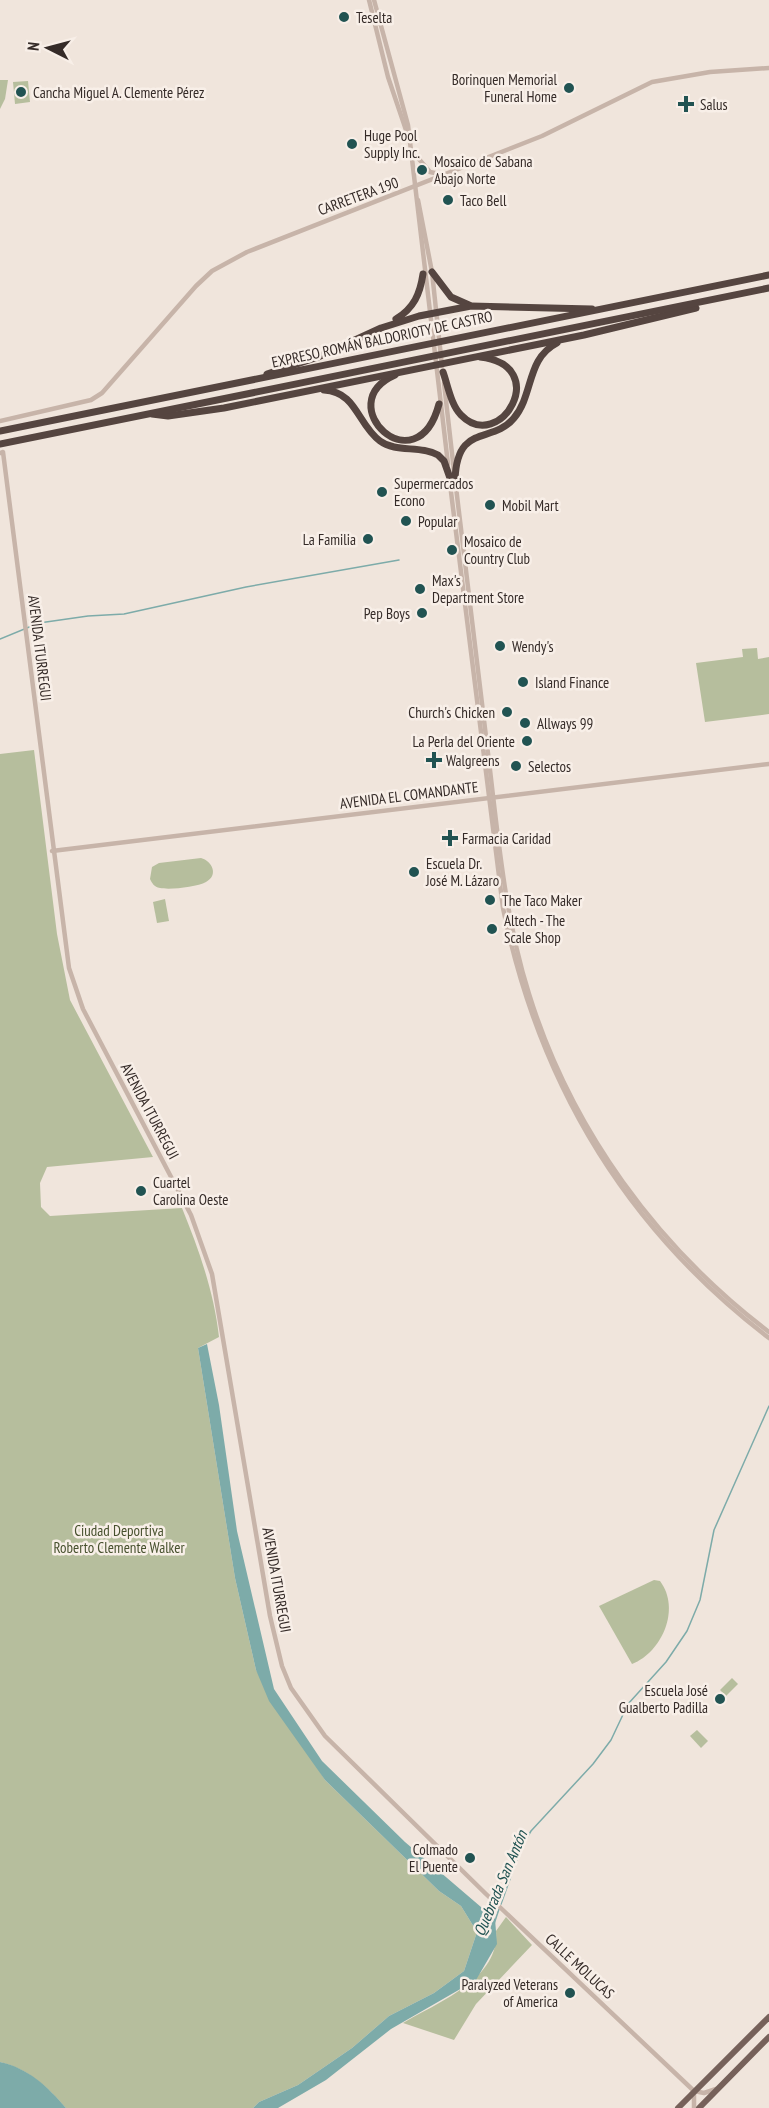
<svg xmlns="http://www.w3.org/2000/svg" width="769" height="2108" font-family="'PT Sans Narrow',sans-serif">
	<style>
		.green { fill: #b6be9d }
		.water { fill: #7daba9 }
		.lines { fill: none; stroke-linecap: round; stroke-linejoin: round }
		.stream { stroke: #7daba9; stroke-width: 1.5 }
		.minor { stroke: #c7b4a9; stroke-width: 4.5 }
		.major { stroke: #76615a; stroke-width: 6 }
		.highway { stroke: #554540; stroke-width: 7 }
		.poi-dot { fill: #215352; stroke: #f8efe8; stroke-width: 2 }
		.labels { text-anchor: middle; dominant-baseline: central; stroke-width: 5; stroke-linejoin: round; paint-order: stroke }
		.poi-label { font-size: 15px; fill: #352b28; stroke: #f8efe8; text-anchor: start }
		.street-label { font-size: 15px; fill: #352b28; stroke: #f8efe8 }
		.park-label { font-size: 15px; fill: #47512e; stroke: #f8efe8 }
		.water-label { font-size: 16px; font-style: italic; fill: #215352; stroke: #f8efe8 }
	</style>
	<rect width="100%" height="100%" fill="#f0e5dc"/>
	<g class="green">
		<polygon points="0,80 8,80 5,99 0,109"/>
		<polygon points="28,81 30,102 15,104 13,82"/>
		<polygon points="757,648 758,659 769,657 769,714 705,722 696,663 743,657 742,649"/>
		<path d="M 34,750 L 57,934 L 70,1000 L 153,1157 L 47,1167 L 40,1183 L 41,1207 L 50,1216 L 182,1208 C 199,1250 214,1292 219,1337 L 198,1348 L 235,1578 L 256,1670 L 325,1780 L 439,1891 L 461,1906 L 477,1932 L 464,1971 L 434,1993 L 389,2016 L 352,2048 L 298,2085 L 259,2102 L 253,2108 L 66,2108 C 47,2086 28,2069 0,2062 L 0,754 Z"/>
		<path d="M 201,858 C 212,861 219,875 206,882 C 197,887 170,890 160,888 C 154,887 152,883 150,879 L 152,867 L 159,863 Z"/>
		<polygon points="165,899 169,921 157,923 153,902"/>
		<path d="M 654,1580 L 660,1581 C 681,1609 662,1652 632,1664 L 599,1606 Z"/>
		<polygon points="732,1678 738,1684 726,1696 720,1690"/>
		<polygon points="697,1730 708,1741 701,1748 690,1736"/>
		<path d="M 506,1917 L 532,1945 L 476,2004 L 454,2040 L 403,2023 C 438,2002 500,1979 496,1931 Z"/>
	</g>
	<g class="water">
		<polygon points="207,1344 219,1405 237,1531 274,1689 322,1761 405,1842 495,1919 497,1944 476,1980 391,2029 326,2080 278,2108 253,2108 259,2102 298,2085 352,2048 389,2016 434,1993 464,1971 477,1932 461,1906 439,1891 325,1780 269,1701 256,1670 235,1578 198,1348"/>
		<path d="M 0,2062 C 28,2068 47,2086 66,2108 L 0,2108 Z"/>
	</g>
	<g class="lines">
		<g class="stream">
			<polyline points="0,639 39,623 88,616 124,614 246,587 399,560"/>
			<polyline points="501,1904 521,1848 531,1831 593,1764 611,1740 628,1704 666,1662 687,1631 700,1600 714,1530 769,1406"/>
			<polyline points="494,1924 499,1909"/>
		</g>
		<g class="minor">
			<polyline points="369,0 388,77 407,133"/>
			<polyline points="374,0 408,125 448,464"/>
			<polyline points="412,151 430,172 444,175"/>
			<polyline points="418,200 432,272 442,366"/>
			<polyline points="444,383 454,471"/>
			<polyline points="0,421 91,400 102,393 196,286 212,271 247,252 542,136 652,82 710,72 769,68"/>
			<polyline points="0,453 3,452 69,968 83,1009 191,1215 212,1274 270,1616 282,1666 291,1688 325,1736 486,1894 694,2091 704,2093 716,2089"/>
			<path d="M 449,476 L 503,908 C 539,1084 625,1228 769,1338"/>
			<path d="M 455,479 C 467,576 478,673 490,770 C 499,846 506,921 529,994 C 571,1129 657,1247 769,1332"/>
			<polyline points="52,851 769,764"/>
			<polyline points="694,2108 694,2091"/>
		</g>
		<g class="major">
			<polyline points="678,2108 769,2017"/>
			<polyline points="699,2108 769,2037"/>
		</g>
		<g class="highway">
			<polyline points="432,272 451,297 469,305"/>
			<path d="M 396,319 C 414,308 420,294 423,274"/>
			<path d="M 443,372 C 448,386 451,405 461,415 C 500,455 553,365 480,357"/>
			<polyline points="267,374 318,357 381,328 419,316 471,306 592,309"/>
			<path d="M 395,375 C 329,404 417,488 439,404"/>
			<path d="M 324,390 C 357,392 357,424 380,441 C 396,453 420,445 438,455 L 444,461 L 450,478"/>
			<polyline points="152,414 168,416 224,408 584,335 696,308"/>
			<polyline points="0,431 769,275"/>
			<polyline points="0,444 769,288"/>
			<path d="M 455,480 C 457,422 492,445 514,418 C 534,394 526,359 557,343"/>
		</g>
	</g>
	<g class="poi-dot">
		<circle cx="344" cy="17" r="6"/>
		<circle cx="569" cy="88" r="6"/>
		<circle cx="21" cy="92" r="6"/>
		<path d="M683 95h6v6h6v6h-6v6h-6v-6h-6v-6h6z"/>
		<circle cx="352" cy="144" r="6"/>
		<circle cx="422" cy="170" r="6"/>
		<circle cx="448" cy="200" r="6"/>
		<circle cx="382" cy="492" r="6"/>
		<circle cx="490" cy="505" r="6"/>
		<circle cx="406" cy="521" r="6"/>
		<circle cx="368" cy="539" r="6"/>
		<circle cx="452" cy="550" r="6"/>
		<circle cx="420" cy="589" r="6"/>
		<circle cx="422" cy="613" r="6"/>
		<circle cx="500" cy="646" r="6"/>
		<circle cx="523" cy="682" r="6"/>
		<circle cx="507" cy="712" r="6"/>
		<circle cx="525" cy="723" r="6"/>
		<circle cx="527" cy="741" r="6"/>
		<path d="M431 751h6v6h6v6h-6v6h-6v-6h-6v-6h6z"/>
		<circle cx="516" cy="766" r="6"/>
		<path d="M447 829h6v6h6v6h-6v6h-6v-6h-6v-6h6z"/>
		<circle cx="414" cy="872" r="6"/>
		<circle cx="490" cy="900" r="6"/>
		<circle cx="492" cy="929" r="6"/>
		<circle cx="141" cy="1191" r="6"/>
		<circle cx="720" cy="1699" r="6"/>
		<circle cx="470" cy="1858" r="6"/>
		<circle cx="570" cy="1993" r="6"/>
	</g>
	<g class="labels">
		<g class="poi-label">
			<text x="356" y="17">Teselta</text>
			<text x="557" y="79" text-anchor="end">Borinquen Memorial<tspan x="557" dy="17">Funeral Home</tspan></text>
			<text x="33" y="92">Cancha Miguel A. Clemente Pérez</text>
			<text x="700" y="104">Salus</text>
			<text x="364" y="135">Huge Pool<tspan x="364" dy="17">Supply Inc.</tspan></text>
			<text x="434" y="161">Mosaico de Sabana<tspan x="434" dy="17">Abajo Norte</tspan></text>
			<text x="460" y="200">Taco Bell</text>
			<text x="394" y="483">Supermercados<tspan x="394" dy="17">Econo</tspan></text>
			<text x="502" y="505">Mobil Mart</text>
			<text x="418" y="521">Popular</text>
			<text x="356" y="539" text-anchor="end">La Familia</text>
			<text x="464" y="541">Mosaico de<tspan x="464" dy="17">Country Club</tspan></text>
			<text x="432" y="580">Max's<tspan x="432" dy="17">Department Store</tspan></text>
			<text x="410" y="613" text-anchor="end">Pep Boys</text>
			<text x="512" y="646">Wendy's</text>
			<text x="535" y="682">Island Finance</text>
			<text x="495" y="712" text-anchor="end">Church's Chicken</text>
			<text x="537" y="723">Allways 99</text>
			<text x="515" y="741" text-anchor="end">La Perla del Oriente</text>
			<text x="446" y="760">Walgreens</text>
			<text x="528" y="766">Selectos</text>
			<text x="462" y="838">Farmacia Caridad</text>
			<text x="426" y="863">Escuela Dr.<tspan x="426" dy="17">José M. Lázaro</tspan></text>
			<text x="502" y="900">The Taco Maker</text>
			<text x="504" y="920">Altech - The<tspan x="504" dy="17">Scale Shop</tspan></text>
			<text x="153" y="1182">Cuartel<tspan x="153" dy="17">Carolina Oeste</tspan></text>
			<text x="708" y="1690" text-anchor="end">Escuela José<tspan x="708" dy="17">Gualberto Padilla</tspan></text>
			<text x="458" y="1849" text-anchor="end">Colmado<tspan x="458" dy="17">El Puente</tspan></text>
			<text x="558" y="1984" text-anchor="end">Paralyzed Veterans<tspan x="558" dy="17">of America</tspan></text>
		</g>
		<g class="street-label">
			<text transform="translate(358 196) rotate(-20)">CARRETERA 190</text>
			<text transform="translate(382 339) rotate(-12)">EXPRESO ROMÁN BALDORIOTY DE CASTRO</text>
			<text transform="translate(40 648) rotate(83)">AVENIDA ITURREGUI</text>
			<text transform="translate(409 795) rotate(-7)">AVENIDA EL COMANDANTE</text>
			<text transform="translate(150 1111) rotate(62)">AVENIDA ITURREGUI</text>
			<text transform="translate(277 1580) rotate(80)">AVENIDA ITURREGUI</text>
			<text transform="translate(580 1966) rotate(43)">CALLE MOLUCAS</text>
		</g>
		<g class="park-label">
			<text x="119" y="1530">Ciudad Deportiva<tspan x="119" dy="17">Roberto Clemente Walker</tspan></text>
		</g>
		<g class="water-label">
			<text transform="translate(500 1883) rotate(-67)">Quebrada San Antón</text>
		</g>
	</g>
	<g transform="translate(48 48) rotate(276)" stroke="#f8efe8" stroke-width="4.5" paint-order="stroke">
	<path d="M0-4.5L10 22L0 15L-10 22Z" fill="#352b28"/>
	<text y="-9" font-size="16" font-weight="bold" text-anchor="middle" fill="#352b28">N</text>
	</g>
</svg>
